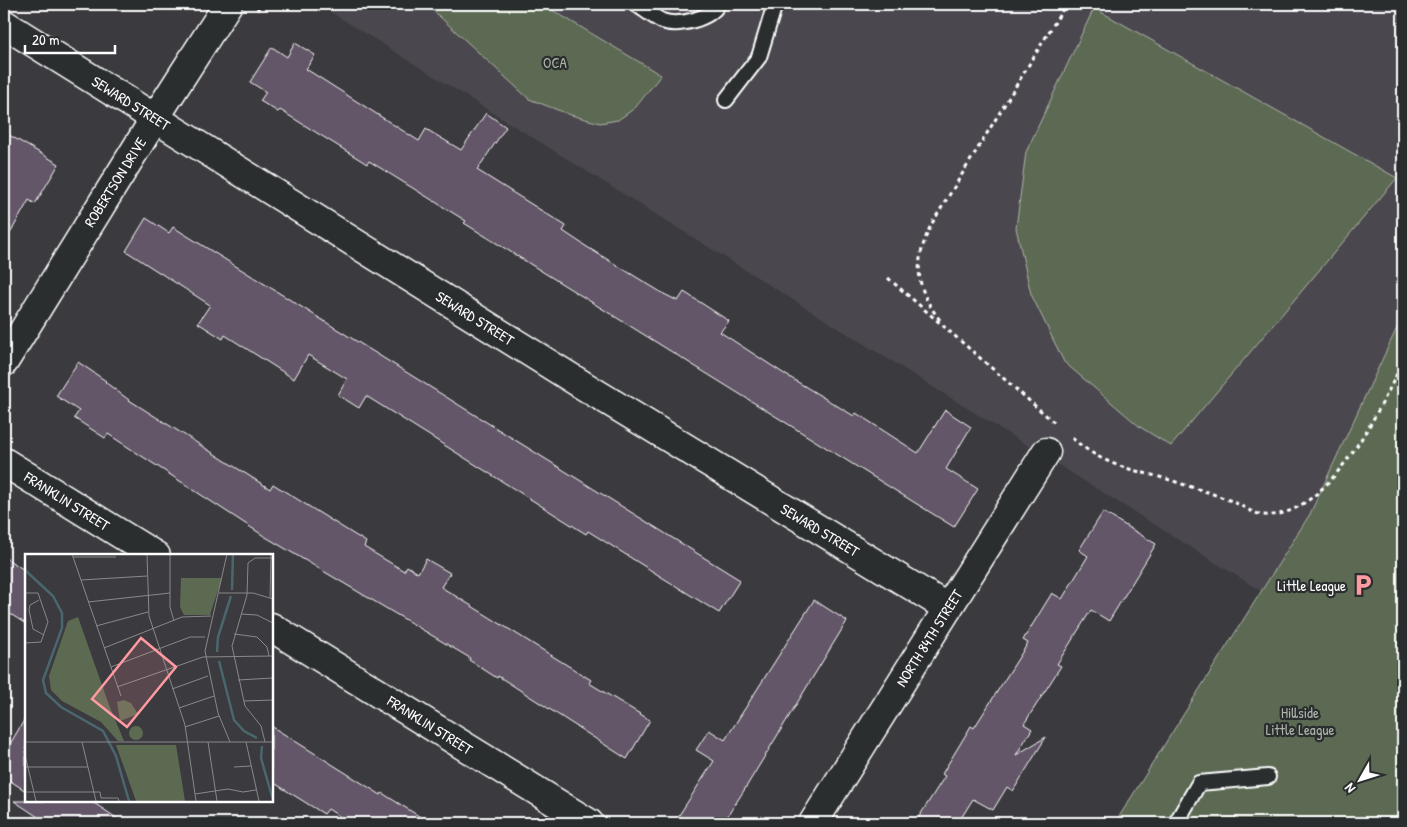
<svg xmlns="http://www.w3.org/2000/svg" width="1407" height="827" font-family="'Patrick Hand',sans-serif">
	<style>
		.built { fill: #4b474f }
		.green { fill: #5c6a52; stroke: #aeb4a8 }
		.building { fill: #625767; stroke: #fff }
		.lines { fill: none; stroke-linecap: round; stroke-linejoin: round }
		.service-casing { stroke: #fff; stroke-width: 18 }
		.minor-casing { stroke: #fff; stroke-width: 31 }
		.path { stroke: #fff; stroke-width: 3; stroke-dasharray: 4 4; stroke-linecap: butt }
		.service { stroke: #2a2d2e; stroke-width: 14 }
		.minor { stroke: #2a2d2e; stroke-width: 28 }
		.labels { text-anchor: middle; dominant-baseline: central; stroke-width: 4.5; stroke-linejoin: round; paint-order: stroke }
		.park-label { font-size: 15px; fill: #aeb4a8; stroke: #2a2d2e }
		.street-label { font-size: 15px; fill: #fff; stroke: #2a2d2e }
		.poi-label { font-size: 15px; fill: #fff; stroke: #2a2d2e; text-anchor: end }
		.inset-river { fill: none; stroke: #4a676e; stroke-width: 2.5 }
		.inset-road { fill: none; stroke: #89898c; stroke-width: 1 }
		.view { fill: #ff9aa2; fill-opacity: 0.15; stroke: #ff9aa2; stroke-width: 2.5 }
		.inset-edge { fill: none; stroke: #fff; stroke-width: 2.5 }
	</style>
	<rect width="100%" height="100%" fill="#3b3a3f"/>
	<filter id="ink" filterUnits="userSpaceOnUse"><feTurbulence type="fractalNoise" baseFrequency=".02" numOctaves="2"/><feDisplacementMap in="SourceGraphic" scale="10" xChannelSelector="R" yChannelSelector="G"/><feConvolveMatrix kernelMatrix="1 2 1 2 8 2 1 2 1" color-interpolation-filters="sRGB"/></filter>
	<g filter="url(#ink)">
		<polygon class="built" points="318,4 1403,4 1403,315 1310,514 1261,591"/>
		<g class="green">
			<polygon points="426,4 542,4 661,75 635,108 618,120 600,123 571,115 529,99"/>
			<polygon points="1094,8 1397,178 1171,446 1140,427 1064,362 1031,294 1016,228 1026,152"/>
			<polygon points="1403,315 1403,823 1115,823 1310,514"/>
		</g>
		<g class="building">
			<polygon points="295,43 315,55 306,69 419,141 426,129 461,150 486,113 506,127 477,170 566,226 563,231 587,247 664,294 678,301 684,292 729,321 720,332 786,375 854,416 856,413 918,453 945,410 971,427 946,469 978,489 954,527 464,223 466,221 369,161 367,164 280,110 278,112 260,101 266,92 250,82 272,47 287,57"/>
			<polygon points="4,132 59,164 35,204 29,200 4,244"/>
			<polygon points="146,218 169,233 173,227 740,580 719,613 588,531 586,534 366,396 359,408 338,395 347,379 308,355 294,379 225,335 223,339 198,323 210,305 126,251"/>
			<polygon points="78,362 106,381 105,382 129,400 270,489 273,484 366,542 364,547 404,571 407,566 418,573 426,559 450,573 441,587 591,680 589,683 650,720 627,759 498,676 497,678 469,660 470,658 264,536 108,434 105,438 74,418 79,411 56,396"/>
			<polygon points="1103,512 1156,544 1109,621 1091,610 1057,664 1061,666 1024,724 1032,729 1016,755 1046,737 1013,791 1007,787 993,810 973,799 958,823 915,823 945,776 942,774 971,726 974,728 1028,643 1023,640 1052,593 1062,599 1088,556 1079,550"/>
			<polygon points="4,557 26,571 26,624 4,610"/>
			<polygon points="814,600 847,621 743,792 723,823 674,823 714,761 696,750 709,730 725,740"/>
			<polygon points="26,717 26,791 4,777 4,754"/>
			<polygon points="271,726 381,795 382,793 430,823 350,823 328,809 324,814 271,781"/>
			<polygon points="14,801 91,801 124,823 47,823"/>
		</g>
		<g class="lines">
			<defs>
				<g id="service">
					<path d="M 636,4 C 644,9 653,17 662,21 C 678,27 710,19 718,4"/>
					<polyline points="726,100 759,57 775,4"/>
					<polyline points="1176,823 1199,783 1268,777"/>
				</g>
				<g id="minor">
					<polyline points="4,24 589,389 948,608"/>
					<polyline points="4,362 155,118 228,4"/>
					<polyline points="4,462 156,556"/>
					<polyline points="271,627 589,823"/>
					<polyline points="813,823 1046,452"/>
				</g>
			</defs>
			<use href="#service" class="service-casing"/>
			<use href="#minor" class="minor-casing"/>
			<g class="path">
				<polyline points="257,10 261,4"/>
				<polyline points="888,278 1056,424"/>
				<path d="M 940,320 C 914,287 914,262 931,225 L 1066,4"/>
				<path d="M 1072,438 C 1112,472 1137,468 1182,484 C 1198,489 1214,494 1229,500 C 1240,504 1252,514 1264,515 C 1326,520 1380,410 1402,363 L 1403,356"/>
			</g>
			<use href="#service" class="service"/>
			<use href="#minor" class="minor"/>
		</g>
	</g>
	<defs>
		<symbol id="parking-bare" viewBox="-9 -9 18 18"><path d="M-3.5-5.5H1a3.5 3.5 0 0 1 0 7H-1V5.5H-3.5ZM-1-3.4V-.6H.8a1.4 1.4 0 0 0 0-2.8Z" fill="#ff9aa2" stroke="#2a2d2e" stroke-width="2.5" paint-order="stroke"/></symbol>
	</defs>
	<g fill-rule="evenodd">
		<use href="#parking-bare" x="1347" y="569" width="32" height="32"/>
	</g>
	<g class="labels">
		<g class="park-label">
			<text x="555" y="62">OCA</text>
			<text x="1300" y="712">Hillside<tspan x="1300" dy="17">Little League</tspan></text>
		</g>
		<g class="street-label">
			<text transform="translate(131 103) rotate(32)">SEWARD STREET</text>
			<text transform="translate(115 182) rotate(-58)">ROBERTSON DRIVE</text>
			<text transform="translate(475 318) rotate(32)">SEWARD STREET</text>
			<text transform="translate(67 501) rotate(32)">FRANKLIN STREET</text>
			<text transform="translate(820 530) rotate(31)">SEWARD STREET</text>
			<text transform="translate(929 638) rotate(-58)">NORTH 84TH STREET</text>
			<text transform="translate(430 725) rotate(32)">FRANKLIN STREET</text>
		</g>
		<g class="poi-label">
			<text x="1346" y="585">Little League</text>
		</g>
	</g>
	<g transform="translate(25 554)">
		<rect width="248" height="248" fill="#3b3a3f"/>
		<path d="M 156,24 L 197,24 L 185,61 L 159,61 L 155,53 ZM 53,63 L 84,151 L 99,187 L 93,187 L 76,168 L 37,147 L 26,136 L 24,122 L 43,67 ZM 99,146 L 106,149 L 113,160 L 95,167 L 92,148 ZM104 179a7 7 0 1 1 14 0a7 7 0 1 1-14 0ZM 91,191 L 151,191 L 160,247 L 111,247 Z" fill="#5c6a52"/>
		<path class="inset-river" d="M 0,16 L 28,42 L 37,59 L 37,74 L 18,126 L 21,139 L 36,153 L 78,177 L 91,202 L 104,247M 207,36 L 208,0M 192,98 L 193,83 L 206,42M 194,107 L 209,166 L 219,177 L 232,184M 237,192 L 236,204 L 248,246"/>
		<path class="inset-road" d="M 47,0 L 96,142M 122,0 L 124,62 L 160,171 L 171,247M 145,0 L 145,53 L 149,67M 202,0 L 180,97 L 193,159 L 205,188M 48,3 L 91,3M 56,26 L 122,22M 0,39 L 13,39 L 23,68 L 16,88 L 0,89M 194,39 L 228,39 L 248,45M 245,44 L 246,0M 14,46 L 5,51 L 4,56 L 8,75 L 19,81M 63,48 L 145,39M 216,60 L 232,61 L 248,69M 71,72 L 123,58M 209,80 L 232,83 L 242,93 L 244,102M 79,94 L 157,63 L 186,62M 86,113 L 165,83 L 180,83M 213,126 L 248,124M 92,133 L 178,103 L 248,102M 147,135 L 183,122M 219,147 L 248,146M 154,154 L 189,142M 160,173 L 194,162M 0,188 L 248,188M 57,188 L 71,247M 183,188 L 192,247M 221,188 L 234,247M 240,188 L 236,172 L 220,152 L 207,92 L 222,41 L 223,9 L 230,4 L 248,4M 0,201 L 11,247M 0,213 L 63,213M 209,213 L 226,212M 0,238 L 75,238 L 76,244 L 93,244 L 94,247M 170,240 L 203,235 L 218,238 L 231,236"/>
		<path class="view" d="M 116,84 L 151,113 L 102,173 L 67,145 Z"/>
		<rect width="248" height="248" class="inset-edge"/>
	</g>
	<rect width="1407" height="827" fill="none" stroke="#2a2d2e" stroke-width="20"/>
	<rect x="10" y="10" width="1387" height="807" fill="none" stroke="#fff" stroke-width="2" filter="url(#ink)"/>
	<g transform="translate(1360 780) rotate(231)" stroke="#2a2d2e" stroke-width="4" paint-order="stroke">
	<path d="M0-4L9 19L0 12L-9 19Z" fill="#ffffff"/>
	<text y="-8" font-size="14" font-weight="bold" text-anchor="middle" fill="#ffffff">N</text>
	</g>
	<path d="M25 45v8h90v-8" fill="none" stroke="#ffffff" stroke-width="2.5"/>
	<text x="32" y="45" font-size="15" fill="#ffffff" stroke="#2a2d2e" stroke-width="4" paint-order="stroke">20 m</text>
</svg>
